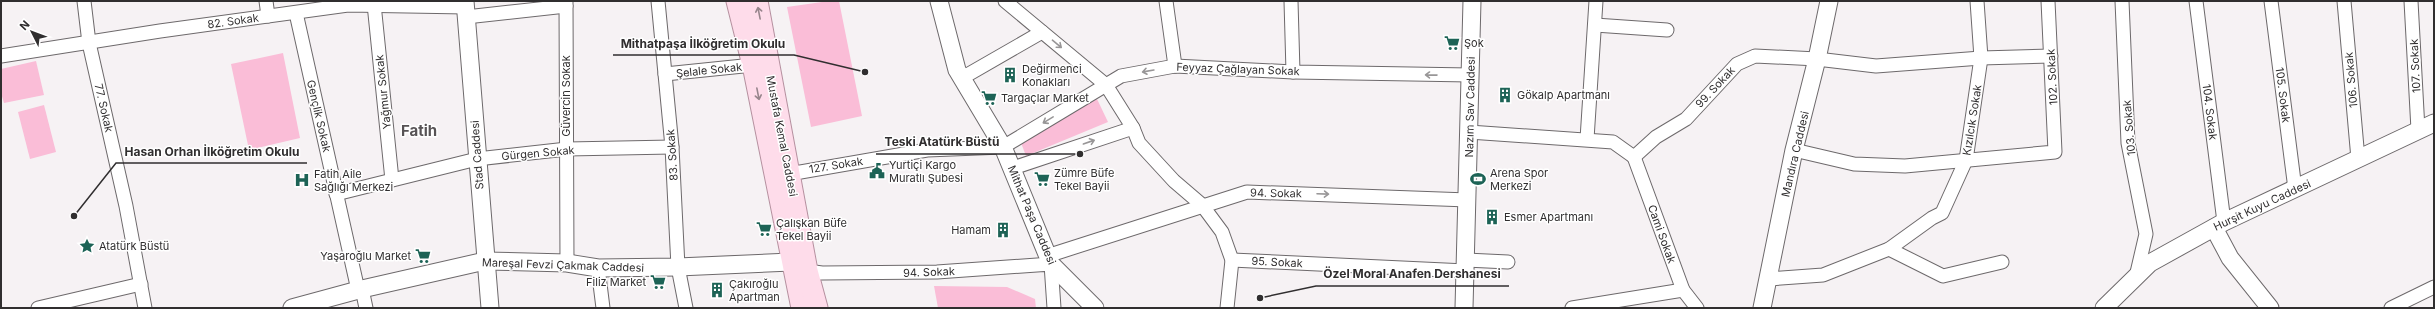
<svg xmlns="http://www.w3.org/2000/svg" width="2435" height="309" font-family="Inter,sans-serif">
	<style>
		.green { fill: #fabdd7 }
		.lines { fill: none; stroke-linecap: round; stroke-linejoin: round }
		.minor-casing { stroke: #6d696b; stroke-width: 15 }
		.tertiary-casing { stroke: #6d696b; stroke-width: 19 }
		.primary-casing { stroke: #b5909f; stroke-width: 23 }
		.minor { stroke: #fff; stroke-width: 13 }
		.tertiary { stroke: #fff; stroke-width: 17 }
		.primary { stroke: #fedcea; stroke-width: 21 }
		.oneway { stroke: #97858c }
		.oneway2 { stroke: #989697 }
		.labels { text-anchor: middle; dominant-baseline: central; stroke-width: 3; stroke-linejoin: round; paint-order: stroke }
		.street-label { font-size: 11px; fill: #302e2f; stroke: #fff }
		.poi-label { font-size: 11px; fill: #302e2f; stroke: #fff; text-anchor: start }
		.district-label { font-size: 15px; font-weight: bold; fill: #575355; stroke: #fff }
		.leader { fill: none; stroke: #302e2f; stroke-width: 1.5 }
		.callout-dot { fill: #302e2f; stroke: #fff; stroke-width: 1.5 }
		.callout-label { font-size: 12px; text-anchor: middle; font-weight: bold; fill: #302e2f; stroke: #fff; stroke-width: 3; stroke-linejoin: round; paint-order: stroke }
	</style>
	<rect width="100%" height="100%" fill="#f6f2f4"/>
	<g class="green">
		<polygon points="829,1 839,1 862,116 811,127 787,7"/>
		<polygon points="283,53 300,138 249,150 231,64"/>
		<polygon points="36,61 44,95 4,103 1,93 1,69"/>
		<polygon points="1097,99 1108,122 1026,156 1020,140"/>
		<polygon points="44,105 56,152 30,159 18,112"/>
		<polygon points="934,286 1007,287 1035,299 1036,308 938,308"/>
	</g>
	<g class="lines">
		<defs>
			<g id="minor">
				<polyline points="84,1 89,43 126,206 145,308"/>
				<polyline points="266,1 268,16"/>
				<polyline points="566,1 567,263"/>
				<polyline points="658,1 672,147 678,267 686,308"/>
				<polyline points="1005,1 1106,85 1133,128 1139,143 1174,181 1202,205 1222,232 1232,260 1227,308"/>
				<polyline points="1166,1 1175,66"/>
				<polyline points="1291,1 1293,72"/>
				<polyline points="2122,1 2128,143 2146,234 2136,277"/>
				<polyline points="2196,1 2224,222"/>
				<polyline points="2271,1 2295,189"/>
				<polyline points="2344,1 2358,159"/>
				<polyline points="2411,1 2418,130"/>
				<polyline points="374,4 392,180"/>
				<polyline points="296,13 358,290"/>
				<polyline points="466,17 566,6"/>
				<polyline points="1595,25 1667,30"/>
				<polyline points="1,56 160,31 348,5 466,7"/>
				<polyline points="665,74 753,65"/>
				<polyline points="962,78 1042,32"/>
				<polyline points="1469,132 1613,142 1634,157 1656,137 1686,119 1737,64 1755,56 1817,59 1876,66 1981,58 2051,56"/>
				<polyline points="1587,139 1596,1"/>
				<polyline points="1794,150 1854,164 1905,166 2055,152 2048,1"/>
				<polyline points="1634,157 1683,290 1697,308"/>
				<polyline points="1013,168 1133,128"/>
				<polyline points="789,174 927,150 1003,147 1121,76 1175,66 1293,72 1470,75"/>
				<polyline points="336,194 477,159 567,149 672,147"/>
				<polyline points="1889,249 1943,276 2002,262"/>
				<polyline points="1047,256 1247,192 1468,200"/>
				<polyline points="1232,260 1466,271"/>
				<polyline points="1466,260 1508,262"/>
				<polyline points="598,268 603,308"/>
				<polyline points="807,271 822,273 937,272 1051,264 1054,308"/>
				<polyline points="1768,279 1823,275 1889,249 1932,218 1942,213 1966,160 1981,58 1977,1"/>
				<polyline points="362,289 366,308"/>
				<polyline points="38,308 141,284"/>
				<polyline points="1572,308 1683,290"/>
				<polyline points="2391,308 2434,287"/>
			</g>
			<g id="tertiary">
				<polyline points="465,1 490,308"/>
				<polyline points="939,1 957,70 1003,147 1051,264 1095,308"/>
				<polyline points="2214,228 2230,258 2270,308"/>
				<polyline points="292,308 362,289 485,261 567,263 598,268 678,267 791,262"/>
				<polyline points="1464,308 1472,1"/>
				<polyline points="1762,308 1794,150 1817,59 1829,1"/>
				<polyline points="2104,308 2150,263 2224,222 2434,123"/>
			</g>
			<g id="primary">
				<polyline points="737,1 753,65 802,308"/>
				<polyline points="757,1 807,271 817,308"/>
			</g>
		</defs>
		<use href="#minor" class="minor-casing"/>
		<use href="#tertiary" class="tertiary-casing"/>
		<use href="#primary" class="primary-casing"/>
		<use href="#minor" class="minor"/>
		<use href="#tertiary" class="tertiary"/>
		<use href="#primary" class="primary"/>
	</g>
	<defs><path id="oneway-shaft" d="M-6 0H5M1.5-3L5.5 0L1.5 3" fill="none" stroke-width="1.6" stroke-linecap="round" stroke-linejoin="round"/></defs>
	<g class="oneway">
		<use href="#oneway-shaft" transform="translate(759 13) rotate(-101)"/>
		<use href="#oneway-shaft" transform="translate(758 94) rotate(79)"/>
	</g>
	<g class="oneway2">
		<use href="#oneway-shaft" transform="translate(1057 44) rotate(40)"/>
		<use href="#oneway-shaft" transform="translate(1148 71) rotate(170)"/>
		<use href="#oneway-shaft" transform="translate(1431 75) rotate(-179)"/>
		<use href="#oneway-shaft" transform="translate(1048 120) rotate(149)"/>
		<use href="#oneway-shaft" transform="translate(1089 142) rotate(-19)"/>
		<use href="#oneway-shaft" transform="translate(1323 194) rotate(2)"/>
	</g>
	<defs>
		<symbol id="supermarket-bare" viewBox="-9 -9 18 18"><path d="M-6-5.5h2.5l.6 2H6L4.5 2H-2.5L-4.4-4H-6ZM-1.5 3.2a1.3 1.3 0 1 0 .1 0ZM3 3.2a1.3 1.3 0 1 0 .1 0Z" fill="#1d6356" stroke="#fff" stroke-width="2.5" paint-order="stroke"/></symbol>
		<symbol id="building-bare" viewBox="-9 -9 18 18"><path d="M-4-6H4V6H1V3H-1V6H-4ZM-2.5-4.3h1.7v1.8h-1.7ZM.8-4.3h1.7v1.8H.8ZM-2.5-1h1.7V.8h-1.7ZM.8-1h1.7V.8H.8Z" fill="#1d6356" stroke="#fff" stroke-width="2.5" paint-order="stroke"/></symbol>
		<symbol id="civic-bare" viewBox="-9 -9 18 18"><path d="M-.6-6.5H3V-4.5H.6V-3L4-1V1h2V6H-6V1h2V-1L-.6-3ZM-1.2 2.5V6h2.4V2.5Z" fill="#1d6356" stroke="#fff" stroke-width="2.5" paint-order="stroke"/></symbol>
		<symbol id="stadium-bare" viewBox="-9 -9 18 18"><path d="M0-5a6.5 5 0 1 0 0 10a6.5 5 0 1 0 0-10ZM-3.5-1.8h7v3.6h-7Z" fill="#1d6356" stroke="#fff" stroke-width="2.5" paint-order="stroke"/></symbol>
		<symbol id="hospital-bare" viewBox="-9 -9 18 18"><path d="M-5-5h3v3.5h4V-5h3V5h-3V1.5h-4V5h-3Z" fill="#1d6356" stroke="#fff" stroke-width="2.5" paint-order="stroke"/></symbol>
		<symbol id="sight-bare" viewBox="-9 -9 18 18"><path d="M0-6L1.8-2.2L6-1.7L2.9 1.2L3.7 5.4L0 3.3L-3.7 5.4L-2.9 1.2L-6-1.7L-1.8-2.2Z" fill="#1d6356" stroke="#fff" stroke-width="2.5" paint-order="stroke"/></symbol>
	</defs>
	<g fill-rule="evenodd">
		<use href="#supermarket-bare" x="1441" y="32" width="22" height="22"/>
		<use href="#building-bare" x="999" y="64" width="22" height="22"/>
		<use href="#building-bare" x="1494" y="84" width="22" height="22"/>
		<use href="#supermarket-bare" x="978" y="87" width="22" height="22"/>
		<use href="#civic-bare" x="866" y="160" width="22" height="22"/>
		<use href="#supermarket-bare" x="1031" y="168" width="22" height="22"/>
		<use href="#stadium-bare" x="1467" y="168" width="22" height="22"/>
		<use href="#hospital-bare" x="291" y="169" width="22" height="22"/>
		<use href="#building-bare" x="1481" y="206" width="22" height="22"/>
		<use href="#supermarket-bare" x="753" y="218" width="22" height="22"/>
		<use href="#building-bare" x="992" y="219" width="22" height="22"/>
		<use href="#sight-bare" x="76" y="235" width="22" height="22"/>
		<use href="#supermarket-bare" x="412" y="245" width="22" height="22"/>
		<use href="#supermarket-bare" x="647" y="271" width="22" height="22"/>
		<use href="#building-bare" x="706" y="279" width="22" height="22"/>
	</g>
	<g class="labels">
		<g class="street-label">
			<text transform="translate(233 21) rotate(-8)">82. Sokak</text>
			<text transform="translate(2415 66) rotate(-93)">107. Sokak</text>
			<text transform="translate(1238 69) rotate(2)">Feyyaz Çağlayan Sokak</text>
			<text transform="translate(709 70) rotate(-6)">Şelale Sokak</text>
			<text transform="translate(2052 77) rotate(-93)">102. Sokak</text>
			<text transform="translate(2351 80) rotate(-95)">106. Sokak</text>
			<text transform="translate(1715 87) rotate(-47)">99. Sokak</text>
			<text transform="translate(383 92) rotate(-96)">Yağmur Sokak</text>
			<text transform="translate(2283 95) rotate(83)">105. Sokak</text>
			<text transform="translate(566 96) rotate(-90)">Güvercin Sokak</text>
			<text transform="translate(1470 107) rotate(-89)">Nazım Sav Caddesi</text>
			<text transform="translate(104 108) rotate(77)">77. Sokak</text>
			<text transform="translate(2210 112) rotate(83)">104. Sokak</text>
			<text transform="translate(319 116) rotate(77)">Gençlik Sokak</text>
			<text transform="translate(1972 120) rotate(-81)">Kızılcık Sokak</text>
			<text transform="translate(2129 128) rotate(-95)">103. Sokak</text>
			<text transform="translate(782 136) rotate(79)">Mustafa Kemal Caddesi</text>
			<text transform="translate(538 153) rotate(-5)">Gürgen Sokak</text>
			<text transform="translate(1795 154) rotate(-77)">Mandıra Caddesi</text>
			<text transform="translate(477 155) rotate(-94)">Stad Caddesi</text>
			<text transform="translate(672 155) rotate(-94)">83. Sokak</text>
			<text transform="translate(836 165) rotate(-9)">127. Sokak</text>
			<text transform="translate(1276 193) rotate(1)">94. Sokak</text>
			<text transform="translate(2262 205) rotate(-25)">Hurşit Kuyu Caddesi</text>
			<text transform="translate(1032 215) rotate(67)">Mithat Paşa Caddesi</text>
			<text transform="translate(1662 234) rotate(70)">Cami Sokak</text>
			<text transform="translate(1277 262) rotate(3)">95. Sokak</text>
			<text transform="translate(563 265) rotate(2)">Mareşal Fevzi Çakmak Caddesi</text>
			<text transform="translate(929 272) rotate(-2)">94. Sokak</text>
		</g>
		<g class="poi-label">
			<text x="1464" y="43">Şok</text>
			<text x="1022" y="69">Değirmenci<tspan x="1022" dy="13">Konakları</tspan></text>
			<text x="1517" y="95">Gökalp Apartmanı</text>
			<text x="1001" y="98">Targaçlar Market</text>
			<text x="889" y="165">Yurtiçi Kargo<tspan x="889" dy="13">Muratlı Şubesi</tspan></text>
			<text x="1054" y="173">Zümre Büfe<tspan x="1054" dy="13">Tekel Bayii</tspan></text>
			<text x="1490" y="173">Arena Spor<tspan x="1490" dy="13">Merkezi</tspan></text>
			<text x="314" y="174">Fatih Aile<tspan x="314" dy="13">Sağlığı Merkezi</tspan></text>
			<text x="1504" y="217">Esmer Apartmanı</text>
			<text x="776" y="223">Çalışkan Büfe<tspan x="776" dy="13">Tekel Bayii</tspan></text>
			<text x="991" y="230" text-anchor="end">Hamam</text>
			<text x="99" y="246">Atatürk Büstü</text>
			<text x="411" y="256" text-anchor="end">Yaşaroğlu Market</text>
			<text x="646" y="282" text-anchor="end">Filiz Market</text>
			<text x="729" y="284">Çakıroğlu<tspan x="729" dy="13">Apartman</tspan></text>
		</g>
		<g class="district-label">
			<text x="419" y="130">Fatih</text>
		</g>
	</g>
	<path class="leader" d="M865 72L794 55H613M1080 154L1007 154H876M74 216L116 163H307M1260 298L1316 286H1509"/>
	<g class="callout-dot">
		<circle cx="865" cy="72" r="4"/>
		<circle cx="1080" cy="154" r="4"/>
		<circle cx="74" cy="216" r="4"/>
		<circle cx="1260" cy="298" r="4"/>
	</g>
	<g class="callout-label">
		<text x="703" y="48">Mithatpaşa İlköğretim Okulu</text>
		<text x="942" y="146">Teski Atatürk Büstü</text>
		<text x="212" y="156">Hasan Orhan İlköğretim Okulu</text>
		<text x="1412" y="278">Özel Moral Anafen Dershanesi</text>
	</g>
	<rect width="2435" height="309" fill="none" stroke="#302e2f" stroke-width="4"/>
	<g transform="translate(32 32) rotate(312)" stroke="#ffffff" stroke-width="3" paint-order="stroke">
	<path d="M0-3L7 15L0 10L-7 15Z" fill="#302e2f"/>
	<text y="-6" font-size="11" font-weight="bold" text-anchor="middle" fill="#302e2f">N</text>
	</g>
</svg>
